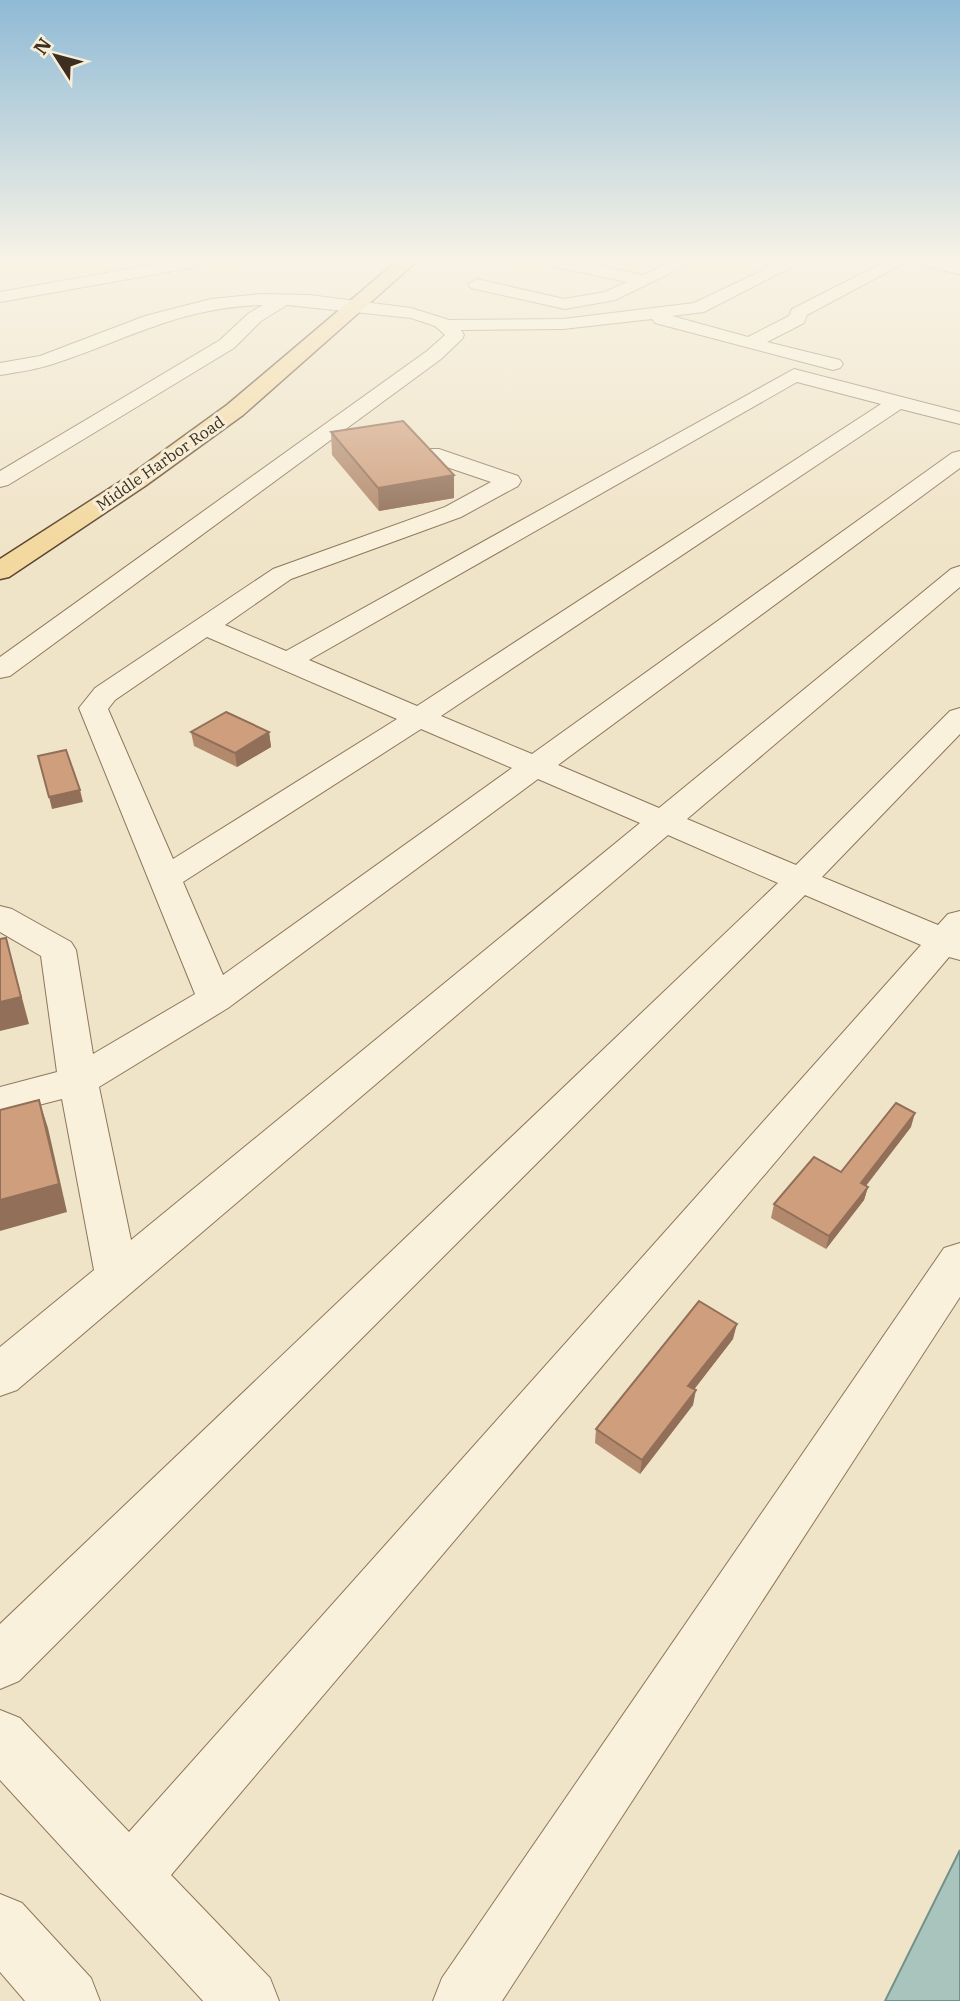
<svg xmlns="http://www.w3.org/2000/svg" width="960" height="2001" font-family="'IBM Plex Serif',serif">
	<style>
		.water { fill: #a9c4bc; stroke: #6f938a; stroke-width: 2 }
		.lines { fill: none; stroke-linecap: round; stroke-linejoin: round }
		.minor-casing { stroke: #8d765c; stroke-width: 2 }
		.major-casing { stroke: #5b4430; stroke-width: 3 }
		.minor { fill: #faf1dc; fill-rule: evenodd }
		.major { fill: #f3d9a0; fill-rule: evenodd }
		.wall { fill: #b2896c }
		.shaded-wall { fill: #916f58 }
		.building { fill: #cf9f7d; stroke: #916f58; stroke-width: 2 }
		.labels { text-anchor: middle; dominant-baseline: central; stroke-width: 6; stroke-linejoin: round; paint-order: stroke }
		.far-street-label { font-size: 16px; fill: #3d2e20; stroke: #f7eed8 }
	</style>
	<rect width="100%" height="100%" fill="#f0e4c8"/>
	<polygon class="water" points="960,1850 960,2001 885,2001"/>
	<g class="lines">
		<defs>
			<g id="minor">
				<polygon points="167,262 204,262 196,267 0,302 0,292"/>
				<polygon points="550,262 582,262 643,275 671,262 693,262 615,300 565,309 471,288 468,284 477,279 564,299 605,292 627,282 552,266"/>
				<path d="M 780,262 L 801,262 L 704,312 L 672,316 L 748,337 L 789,316 L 792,309 L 885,262 L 906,262 L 807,315 L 804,323 L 767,342 L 840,360 L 843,364 L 840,368 L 833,370 L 655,323 L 652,319 L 563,329 L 461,330 L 464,335 L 462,339 L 441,359 L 10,676 L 0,678 L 0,657 L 427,351 L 445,335 L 435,326 L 411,318 L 287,305 L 261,321 L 234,348 L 8,485 L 0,487 L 0,471 L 220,340 L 249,313 L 263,305 C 180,307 127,340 53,364 C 35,370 18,372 0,375 L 0,363 L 40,356 L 145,316 L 211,299 L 260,294 L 309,295 L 411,308 L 449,320 L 563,319 L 694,303 Z"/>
				<polygon points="920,262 960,264 960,274 922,266"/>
				<path d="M 794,369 L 960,412 L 960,424 L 901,409 L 441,716 L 532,754 L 952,453 L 960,451 L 960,468 L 558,765 L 659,808 L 951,569 L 960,566 L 960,587 L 687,819 L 796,865 L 950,711 L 960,708 L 960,734 L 822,877 L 938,925 L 948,914 L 960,911 L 960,960 L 949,957 L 171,1875 L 270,1978 L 279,2001 L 203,2001 L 0,1780 L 0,1710 L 20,1718 L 129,1832 L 921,945 L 805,895 L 19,1681 L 0,1689 L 0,1624 L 778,883 L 668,835 L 17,1390 L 0,1396 L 0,1347 L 94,1270 L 62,1099 L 0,1115 L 0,1087 L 57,1072 L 41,956 L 0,932 L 0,906 L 12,909 L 71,942 L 76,950 L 93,1054 L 195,994 L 79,708 L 95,688 L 273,569 L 445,507 L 491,482 L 423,459 L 420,454 L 423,449 L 439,449 L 518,476 L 521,481 L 518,486 L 461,517 L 291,579 L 225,625 L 286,651 ZM 797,382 L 881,404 L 417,706 L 309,660 ZM 207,637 L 397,719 L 173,859 L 108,709 L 115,700 ZM 421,729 L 512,768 L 223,975 L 183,882 ZM 538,779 L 640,823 L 131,1240 L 99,1087 L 228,1008 Z"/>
				<polygon points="960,1243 960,1297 502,2001 433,2001 442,1978 944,1248"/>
				<polygon points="0,1894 22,1903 91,1978 100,2001 25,2001 0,1972"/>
			</g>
			<polygon id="major" points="396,262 416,262 243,415 145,486 9,577 0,579 0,559 129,476 227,405"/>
		</defs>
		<use href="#minor" class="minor-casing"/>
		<use href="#major" class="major-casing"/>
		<use href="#minor" class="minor"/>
		<use href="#major" class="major"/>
	</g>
	<g class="wall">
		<polygon points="331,432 454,498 379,511 332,455"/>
		<polygon points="191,732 269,732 271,747 237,767 194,746"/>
		<polygon points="911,1127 866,1186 868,1187 864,1200 826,1249 771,1218 774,1204 841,1172"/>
		<polygon points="733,1339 694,1389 693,1405 640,1474 595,1443 596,1429"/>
	</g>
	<g class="shaded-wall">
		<polygon points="454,475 454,498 379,511 378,488"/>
		<polygon points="269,732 271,747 237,767 235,753"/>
		<polygon points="80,790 83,802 52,809 49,797"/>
		<polygon points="6,938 29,1024 0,1031 0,1002"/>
		<polygon points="39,1100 48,1128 67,1212 0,1231 0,1200"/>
		<polygon points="915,1113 911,1127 857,1197 861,1183"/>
		<polygon points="868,1187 864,1200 826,1249 829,1236"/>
		<polygon points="737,1324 733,1339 686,1400 688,1386"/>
		<polygon points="696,1390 693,1405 640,1474 642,1460"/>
	</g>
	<g class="building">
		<polygon points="403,421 454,475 378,488 331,432"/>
		<polygon points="226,712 269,732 235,753 191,732"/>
		<polygon points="66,750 80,790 49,797 38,756"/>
		<polygon points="6,938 21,997 0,1002 0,939"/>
		<polygon points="39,1100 59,1184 0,1200 0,1110"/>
		<polygon points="896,1103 915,1113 861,1183 868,1187 829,1236 774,1204 814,1157 841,1172"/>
		<polygon points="699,1301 737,1324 688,1386 696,1390 642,1460 596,1429"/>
	</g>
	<linearGradient id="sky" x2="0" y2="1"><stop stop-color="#8fbad6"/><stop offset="0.48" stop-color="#f8f3e6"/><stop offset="1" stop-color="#f8f3e6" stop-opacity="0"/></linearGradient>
	<rect width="960" height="542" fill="url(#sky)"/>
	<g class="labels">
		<g class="far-street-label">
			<text transform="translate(160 463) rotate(-35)">Middle Harbor Road</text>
		</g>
	</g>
	<g transform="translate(56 56) rotate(306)" stroke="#f7eed8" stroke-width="5" paint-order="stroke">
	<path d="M0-5L12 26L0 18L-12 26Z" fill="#3d2e20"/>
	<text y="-10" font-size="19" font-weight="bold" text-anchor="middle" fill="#3d2e20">N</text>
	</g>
</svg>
